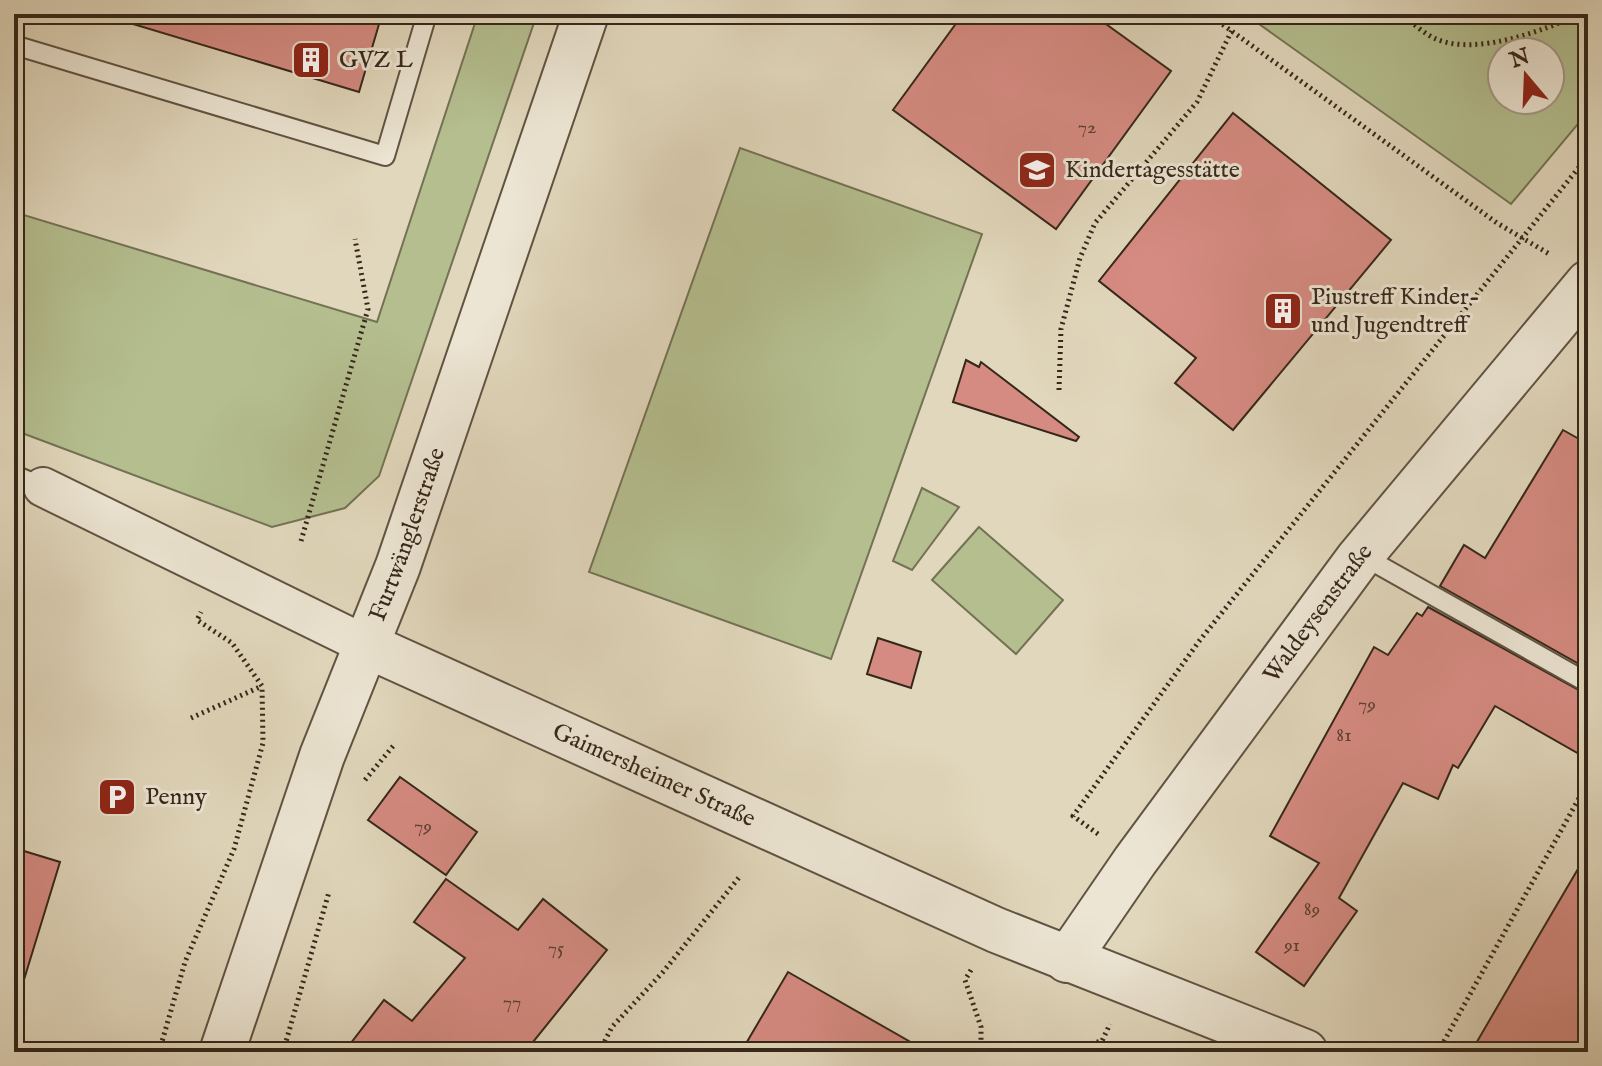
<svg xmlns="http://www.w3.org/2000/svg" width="1602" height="1066" font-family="'IM FELL English',serif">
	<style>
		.green { fill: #b4be8f; stroke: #747254; stroke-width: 2; fill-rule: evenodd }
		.building { fill: #d68b82; stroke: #35271a; stroke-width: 2 }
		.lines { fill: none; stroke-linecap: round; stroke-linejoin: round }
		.service-casing { stroke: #605342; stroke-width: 22 }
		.minor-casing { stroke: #605342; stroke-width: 42 }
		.tertiary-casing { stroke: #605342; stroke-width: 48 }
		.path { stroke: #35271a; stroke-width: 5; stroke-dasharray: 2 4; stroke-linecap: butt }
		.service { stroke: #ece5d3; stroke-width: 18 }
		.minor { stroke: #ece5d3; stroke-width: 38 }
		.tertiary { stroke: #ece5d3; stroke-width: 44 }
		.labels { text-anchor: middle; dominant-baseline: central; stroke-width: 6; stroke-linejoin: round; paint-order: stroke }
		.number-label { font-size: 20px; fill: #5d4034 }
		.poi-label { font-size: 24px; fill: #35271a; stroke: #ece5d3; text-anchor: start }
		.street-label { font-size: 24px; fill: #35271a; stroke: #ece5d3 }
	</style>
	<rect width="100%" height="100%" fill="#e1d7bc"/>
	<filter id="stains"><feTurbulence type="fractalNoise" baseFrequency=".0025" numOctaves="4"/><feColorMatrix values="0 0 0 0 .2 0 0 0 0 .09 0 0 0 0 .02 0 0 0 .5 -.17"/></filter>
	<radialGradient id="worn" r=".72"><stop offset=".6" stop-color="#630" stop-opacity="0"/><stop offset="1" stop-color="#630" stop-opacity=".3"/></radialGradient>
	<g class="green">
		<polygon points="478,14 537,14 379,476 345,508 272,527 14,430 14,212 377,322"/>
		<path d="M 1245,14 L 1588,14 L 1588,112 L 1511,204 ZM 1502,52 L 1550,52 L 1550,100 L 1502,100 Z"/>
		<polygon points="740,148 982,234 831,659 589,572"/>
		<polygon points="922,488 959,507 912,570 893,561"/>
		<polygon points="979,527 1063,600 1016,654 932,580"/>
	</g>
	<g class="building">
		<polygon points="134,14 382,14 359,92 133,24"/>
		<polygon points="963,14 1092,14 1171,71 1056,229 893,110"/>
		<polygon points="1233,113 1391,240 1233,430 1175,383 1196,358 1099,281"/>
		<polygon points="966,360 979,367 981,362 1079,437 1076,441 953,402"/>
		<polygon points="1563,430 1588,444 1588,669 1440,586 1464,545 1485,558"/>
		<polygon points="1428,607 1588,695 1588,759 1495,706 1458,768 1453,765 1438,799 1403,783 1339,898 1357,911 1304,986 1256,952 1319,863 1270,836 1374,647 1388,655 1417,613 1422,616"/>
		<polygon points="878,638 921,652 911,688 867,674"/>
		<polygon points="400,777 477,832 446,875 368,820"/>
		<polygon points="14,848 60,862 23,983 14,982"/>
		<polygon points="1588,852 1588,1052 1471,1052 1538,937"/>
		<polygon points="446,879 518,930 543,899 607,950 525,1052 344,1052 384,1000 412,1021 465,958 414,922"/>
		<polygon points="788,972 928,1052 741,1052"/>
	</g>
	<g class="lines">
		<defs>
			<g id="service">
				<polyline points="14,45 385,156 427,14"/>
				<polyline points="14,475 43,487"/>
				<polyline points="1361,555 1588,683"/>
			</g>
			<polyline id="minor" points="43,487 366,645"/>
			<g id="tertiary">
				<path id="s1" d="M 366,645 L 996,930 L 1305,1052"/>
				<path id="s2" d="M 1067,960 L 1135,861 L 1358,559 L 1588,283"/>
				<path id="s3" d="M 222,1052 L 322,756 L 398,566 L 586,14"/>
			</g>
		</defs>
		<use href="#service" class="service-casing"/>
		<use href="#minor" class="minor-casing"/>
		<use href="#tertiary" class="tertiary-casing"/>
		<g class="path">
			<polyline points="1208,14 1497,223 1551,255"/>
			<path d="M 1400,14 C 1412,22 1424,34 1436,39 C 1477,56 1542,31 1580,14"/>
			<polyline points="1059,390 1061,329 1080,258 1095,223 1197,102 1232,30"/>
			<polyline points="301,541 368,309 355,239"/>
			<polyline points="191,718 262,686"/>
			<polyline points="365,780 394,745"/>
			<polyline points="1098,834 1073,816 1200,640 1588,156"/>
			<polyline points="971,970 965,980 981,1027 981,1052"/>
			<polyline points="159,1052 185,962 234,849 263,743 262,686 232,643 197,620 201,612"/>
			<polyline points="283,1052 329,892"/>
			<polyline points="599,1052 612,1027 663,972 741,875"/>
			<polyline points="1056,1052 1102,1041 1110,1024"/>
			<polyline points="1438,1052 1588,782"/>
		</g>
		<use href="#service" class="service"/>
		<use href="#minor" class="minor"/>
		<use href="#tertiary" class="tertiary"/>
	</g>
	<defs>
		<symbol id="building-square" viewBox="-11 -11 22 22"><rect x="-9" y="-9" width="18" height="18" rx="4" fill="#8f2418" stroke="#ece5d3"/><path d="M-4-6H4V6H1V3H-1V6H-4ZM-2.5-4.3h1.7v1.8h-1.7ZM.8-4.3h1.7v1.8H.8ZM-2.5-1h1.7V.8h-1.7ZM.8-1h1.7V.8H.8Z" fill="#fff"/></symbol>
		<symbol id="school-square" viewBox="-11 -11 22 22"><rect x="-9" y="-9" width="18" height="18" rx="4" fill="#8f2418" stroke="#ece5d3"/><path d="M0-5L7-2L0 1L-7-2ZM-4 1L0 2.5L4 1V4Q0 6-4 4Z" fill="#fff"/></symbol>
		<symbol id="parking-square" viewBox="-11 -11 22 22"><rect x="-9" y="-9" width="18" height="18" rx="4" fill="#8f2418" stroke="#ece5d3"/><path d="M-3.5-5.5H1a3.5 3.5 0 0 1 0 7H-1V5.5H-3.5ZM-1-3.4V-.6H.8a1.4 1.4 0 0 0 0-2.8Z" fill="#fff"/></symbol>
	</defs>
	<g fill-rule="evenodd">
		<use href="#building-square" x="289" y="38" width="44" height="44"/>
		<use href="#school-square" x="1015" y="148" width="44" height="44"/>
		<use href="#building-square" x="1261" y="289" width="44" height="44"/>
		<use href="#parking-square" x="95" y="775" width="44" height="44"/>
	</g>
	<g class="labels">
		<g class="number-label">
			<text x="1087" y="127">72</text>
			<text x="1367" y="704">79</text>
			<text x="1344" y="735">81</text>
			<text x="423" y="826">79</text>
			<text x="1312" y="909">89</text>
			<text x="1292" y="945">91</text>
			<text x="556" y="948">75</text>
			<text x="512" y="1002">77</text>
		</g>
		<g class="poi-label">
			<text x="339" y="60">GVZ L</text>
			<text x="1065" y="170">Kindertagesstätte</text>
			<text x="1311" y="297">Piustreff Kinder-<tspan x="1311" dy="28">und Jugendtreff</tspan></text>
			<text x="145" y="797">Penny</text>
		</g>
		<g class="street-label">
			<text stroke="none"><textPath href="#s3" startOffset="550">Furtwänglerstraße</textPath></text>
			<text stroke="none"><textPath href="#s2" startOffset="428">Waldeysenstraße</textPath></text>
			<text stroke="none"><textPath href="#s1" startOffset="316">Gaimersheimer Straße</textPath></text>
		</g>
	</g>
	<rect width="1602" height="1066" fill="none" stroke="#e1d7bc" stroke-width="48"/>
	<rect x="16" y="16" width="1570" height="1034" fill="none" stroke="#35271a" stroke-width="4"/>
	<rect x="24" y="24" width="1554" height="1018" fill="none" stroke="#35271a" stroke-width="2"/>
	<g transform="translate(1526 76) rotate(341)"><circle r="38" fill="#ece5d3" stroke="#a39989" stroke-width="2"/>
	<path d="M0-6L14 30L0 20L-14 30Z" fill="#8f2418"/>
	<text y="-12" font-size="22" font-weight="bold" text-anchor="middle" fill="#35271a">N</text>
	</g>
	<rect width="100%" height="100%" filter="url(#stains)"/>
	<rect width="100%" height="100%" fill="url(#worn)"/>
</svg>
